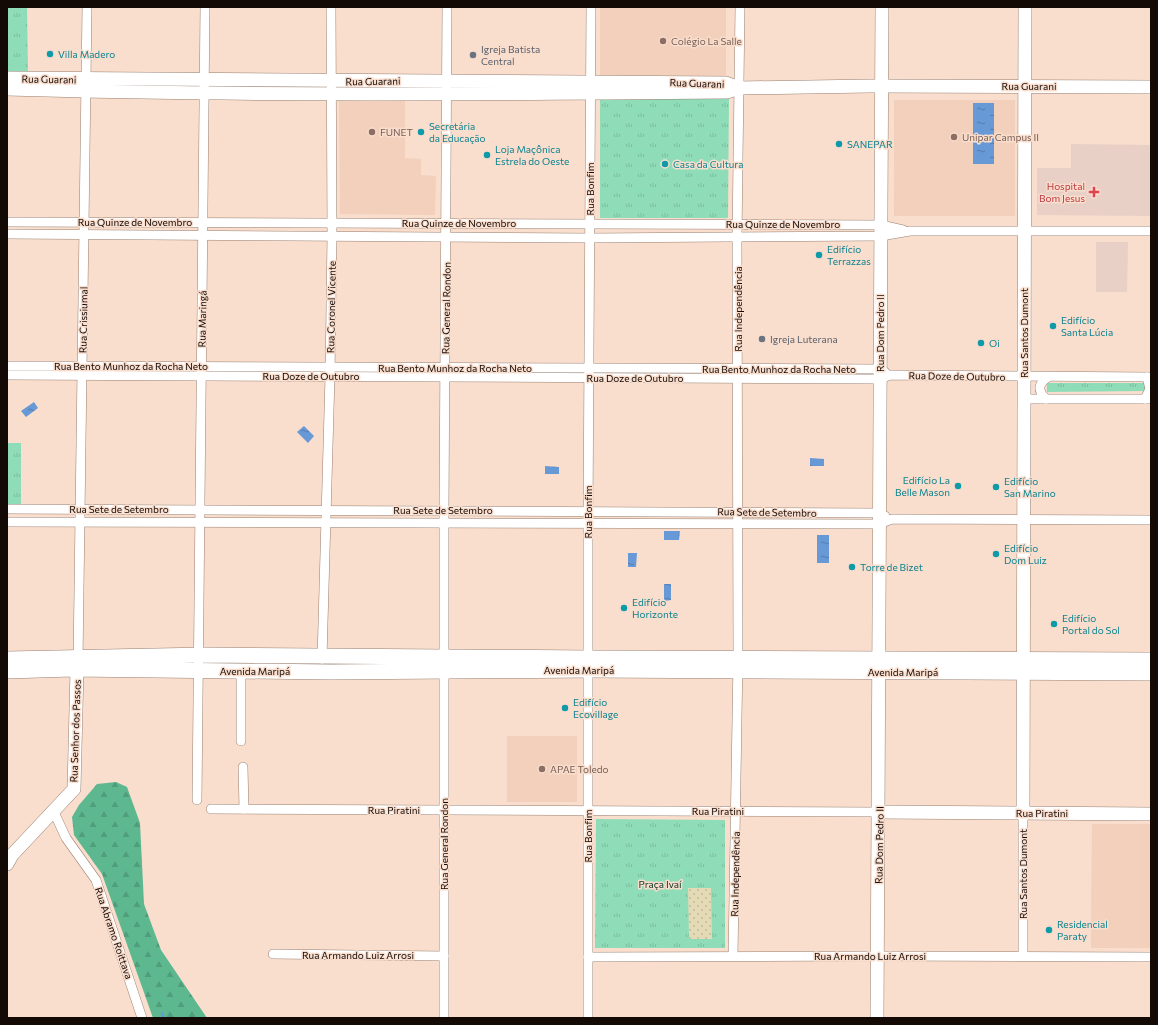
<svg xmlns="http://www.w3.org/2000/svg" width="1158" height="1025" font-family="Commissioner,sans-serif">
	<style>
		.built { fill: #f2d0bb }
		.medical { fill: #e8d0c6 }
		.grass { fill: url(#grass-tufts) }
		.forest { fill: url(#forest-firs) }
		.sand { fill: url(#sand-dots) }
		.water { fill: url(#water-ripples) }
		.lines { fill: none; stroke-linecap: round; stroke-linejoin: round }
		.stream { stroke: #6799d6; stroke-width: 2.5 }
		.street-casing { stroke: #998071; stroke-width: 10 }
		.secondary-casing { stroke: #998071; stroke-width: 14 }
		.primary-casing { stroke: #998071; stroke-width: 16 }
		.street { stroke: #fff; stroke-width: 9 }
		.secondary { stroke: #fff; stroke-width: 13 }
		.primary { stroke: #fff; stroke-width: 15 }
		.education-dot { fill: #8d6e63; stroke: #f9ddcd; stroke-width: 1.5 }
		.culture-dot { fill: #0f9aa8; stroke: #f9ddcd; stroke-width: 1.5 }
		.worship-dot { fill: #6b7280; stroke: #f9ddcd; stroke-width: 1.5 }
		.health-dot { fill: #e0444e; stroke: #f9ddcd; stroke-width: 1.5 }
		.labels { text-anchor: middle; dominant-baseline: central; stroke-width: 3; stroke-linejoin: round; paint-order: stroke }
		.education-label { font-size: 10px; fill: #785e54; stroke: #f9ddcd; text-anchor: start }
		.worship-label { font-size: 10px; fill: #5b616d; stroke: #f9ddcd; text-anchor: start }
		.culture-label { font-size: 10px; fill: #0d838f; stroke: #f9ddcd; text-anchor: start }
		.street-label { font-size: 10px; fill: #130a06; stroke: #f9ddcd }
		.health-label { font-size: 10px; fill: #be3a42; stroke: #f9ddcd; text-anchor: end }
		.park-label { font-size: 10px; fill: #0b3424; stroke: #f9ddcd }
	</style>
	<defs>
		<pattern id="grass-tufts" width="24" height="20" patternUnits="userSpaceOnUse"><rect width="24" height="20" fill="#8eddb8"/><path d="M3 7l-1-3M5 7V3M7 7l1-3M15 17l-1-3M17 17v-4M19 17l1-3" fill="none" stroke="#7abc9d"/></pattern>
		<pattern id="forest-firs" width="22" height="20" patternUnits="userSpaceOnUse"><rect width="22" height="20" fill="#5db890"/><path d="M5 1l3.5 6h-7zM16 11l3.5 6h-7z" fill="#509d7b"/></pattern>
		<pattern id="sand-dots" width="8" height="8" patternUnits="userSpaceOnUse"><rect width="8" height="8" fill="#e4dab5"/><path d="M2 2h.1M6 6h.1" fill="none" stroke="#c3ba9a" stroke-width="1.8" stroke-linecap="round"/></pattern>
		<pattern id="water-ripples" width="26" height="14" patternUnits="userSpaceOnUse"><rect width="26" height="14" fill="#6799d6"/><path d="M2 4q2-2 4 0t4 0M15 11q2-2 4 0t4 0" fill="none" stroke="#547bac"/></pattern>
	</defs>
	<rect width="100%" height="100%" fill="#f9ddcd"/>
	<g class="built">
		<polygon points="600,7 726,7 726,76 600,75"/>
		<polygon points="339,95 405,95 405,158 421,159 421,175 436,176 435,215 340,214"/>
		<rect x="894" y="100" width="121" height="116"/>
		<rect x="507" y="736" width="70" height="66"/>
		<polygon points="1092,824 1151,824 1151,948 1091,948"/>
	</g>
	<g class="medical">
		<polygon points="1071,144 1151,145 1151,216 1037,215 1037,168 1071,168"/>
		<polygon points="1096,242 1128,242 1127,292 1096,292"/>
	</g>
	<g class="grass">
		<polygon points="7,7 27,7 28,72 7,72"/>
		<polygon points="600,97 729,98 728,218 600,218"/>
		<polygon points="1047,383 1145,383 1145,391 1047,392"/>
		<rect x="7" y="443" width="14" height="62"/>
		<polygon points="596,819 725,820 725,948 595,948"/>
	</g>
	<polygon class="forest" points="116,782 127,787 140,823 144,904 161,950 207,1018 153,1018 102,874 74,835 72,817 79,805 97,784"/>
	<polygon class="sand" points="688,888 711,888 712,939 689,939"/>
	<g class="water">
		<rect x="973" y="103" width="21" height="61"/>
		<polygon points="34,402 38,408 26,417 21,411"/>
		<polygon points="304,426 314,436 308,443 297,432"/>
		<polygon points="810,458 824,459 824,466 810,466"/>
		<polygon points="545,466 559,467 559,474 545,474"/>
		<polygon points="664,531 680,531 679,540 664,540"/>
		<rect x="817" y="535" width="12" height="28"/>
		<polygon points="628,553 637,553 636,567 628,567"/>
		<polygon points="664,584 671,584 671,600 664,601"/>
	</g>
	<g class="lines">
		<polyline class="stream" points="162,1013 164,1018"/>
		<defs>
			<g id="street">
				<polyline points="7,222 881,225 903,230"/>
				<polyline points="7,234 590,238 881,236 910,231 1151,231"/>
				<polyline points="7,366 880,369 885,372"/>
				<polyline points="7,375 868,379 880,379 890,375 1151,377"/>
				<polyline points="1024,399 1151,399"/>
				<path d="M 1046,399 C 1037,390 1038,384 1048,377"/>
				<polyline points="1145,399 1150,389 1147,377"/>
				<polyline points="7,509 879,513 885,516"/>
				<polyline points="7,522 879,524 892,519 1151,520"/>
				<polyline points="322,659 330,376 332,236 331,7"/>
				<polyline points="78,662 87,7"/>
				<polyline points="241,671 241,741"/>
				<polyline points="243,767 244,809"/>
				<polyline points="197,800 205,7"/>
				<polyline points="211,809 879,812"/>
				<polyline points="53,810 66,838 96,880 142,1018"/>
				<polyline points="273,954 444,956"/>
				<polyline points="733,956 738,659 737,237 740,7"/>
				<polyline points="1023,956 1023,813"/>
				<polyline points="588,957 878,956 1151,957"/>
				<polyline points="444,1018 444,510 447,7"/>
				<polyline points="588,1018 588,523 591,7"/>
			</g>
			<g id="secondary">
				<polyline points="7,78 726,83 739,88"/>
				<path d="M 7,89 C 247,96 487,94 727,92 L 739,88 L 870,86 L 1151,87"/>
				<polyline points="879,812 1151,814"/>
				<polyline points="1023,813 1025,7"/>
				<polyline points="7,864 12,855 74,789 77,669"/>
				<polyline points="877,1018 882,7"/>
			</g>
			<g id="primary">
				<polyline points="7,659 205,655 589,658 1151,660"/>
				<polyline points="7,671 73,669 330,672 589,670 1151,673"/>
			</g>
		</defs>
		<use href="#street" class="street-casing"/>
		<use href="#secondary" class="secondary-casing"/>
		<use href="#primary" class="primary-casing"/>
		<use href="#street" class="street"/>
		<use href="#secondary" class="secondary"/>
		<use href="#primary" class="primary"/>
	</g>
	<g class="education-dot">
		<circle cx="663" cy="41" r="4"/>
		<circle cx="372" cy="132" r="4"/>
		<circle cx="954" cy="137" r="4"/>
		<circle cx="542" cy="769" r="4"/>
	</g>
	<g class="culture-dot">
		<circle cx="50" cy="54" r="4"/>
		<circle cx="421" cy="132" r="4"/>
		<circle cx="839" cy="144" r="4"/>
		<circle cx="487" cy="155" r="4"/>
		<circle cx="665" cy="164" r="4"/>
		<circle cx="819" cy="255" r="4"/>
		<circle cx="1053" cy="326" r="4"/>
		<circle cx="981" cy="343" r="4"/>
		<circle cx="958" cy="486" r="4"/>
		<circle cx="996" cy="487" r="4"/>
		<circle cx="996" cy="554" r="4"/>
		<circle cx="852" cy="567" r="4"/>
		<circle cx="624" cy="608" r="4"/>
		<circle cx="1054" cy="624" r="4"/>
		<circle cx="565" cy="708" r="4"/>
		<circle cx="1049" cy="930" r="4"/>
	</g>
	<g class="worship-dot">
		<circle cx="473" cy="55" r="4"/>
		<circle cx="762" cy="339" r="4"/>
	</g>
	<path class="health-dot" d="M1092 186h4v4h4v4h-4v4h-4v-4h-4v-4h4z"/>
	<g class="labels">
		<g class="education-label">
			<text x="671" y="41">Colégio La Salle</text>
			<text x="380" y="132">FUNET</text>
			<text x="962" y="137">Unipar Campus II</text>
			<text x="550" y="769">APAE Toledo</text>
		</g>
		<g class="worship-label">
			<text x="481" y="49">Igreja Batista<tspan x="481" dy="12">Central</tspan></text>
			<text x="770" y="339">Igreja Luterana</text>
		</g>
		<g class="culture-label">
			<text x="58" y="54">Villa Madero</text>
			<text x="429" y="126">Secretária<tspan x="429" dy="12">da Educação</tspan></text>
			<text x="847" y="144">SANEPAR</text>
			<text x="495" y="149">Loja Maçônica<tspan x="495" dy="12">Estrela do Oeste</tspan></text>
			<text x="673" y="164">Casa da Cultura</text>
			<text x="827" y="249">Edifício<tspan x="827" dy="12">Terrazzas</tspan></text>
			<text x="1061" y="320">Edifício<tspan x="1061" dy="12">Santa Lúcia</tspan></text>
			<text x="989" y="343">Oi</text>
			<text x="950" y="480" text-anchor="end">Edifício La<tspan x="950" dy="12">Belle Mason</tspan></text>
			<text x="1004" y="481">Edifício<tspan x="1004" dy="12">San Marino</tspan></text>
			<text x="1004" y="548">Edifício<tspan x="1004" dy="12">Dom Luiz</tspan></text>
			<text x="860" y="567">Torre de Bizet</text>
			<text x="632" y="602">Edifício<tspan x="632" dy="12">Horizonte</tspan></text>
			<text x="1062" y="618">Edifício<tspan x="1062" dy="12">Portal do Sol</tspan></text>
			<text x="573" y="702">Edifício<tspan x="573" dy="12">Ecovillage</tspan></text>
			<text x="1057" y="924">Residencial<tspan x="1057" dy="12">Paraty</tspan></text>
		</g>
		<g class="street-label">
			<text transform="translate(49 79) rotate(1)">Rua Guarani</text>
			<text transform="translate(373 81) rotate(-1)">Rua Guarani</text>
			<text transform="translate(697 83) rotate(2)">Rua Guarani</text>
			<text x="1029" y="86">Rua Guarani</text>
			<text transform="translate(590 189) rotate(-90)">Rua Bonfim</text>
			<text x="135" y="222">Rua Quinze de Novembro</text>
			<text x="459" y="223">Rua Quinze de Novembro</text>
			<text x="783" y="224">Rua Quinze de Novembro</text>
			<text transform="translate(331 307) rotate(-89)">Rua Coronel Vicente</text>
			<text transform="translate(446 308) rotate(-89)">Rua General Rondon</text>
			<text transform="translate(738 309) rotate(-90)">Rua Independência</text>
			<text transform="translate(202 319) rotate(-89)">Rua Maringá</text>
			<text transform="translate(83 320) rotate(-89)">Rua Crissiumal</text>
			<text transform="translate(880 333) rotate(-90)">Rua Dom Pedro II</text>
			<text transform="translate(1024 333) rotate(-90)">Rua Santos Dumont</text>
			<text x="131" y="366">Rua Bento Munhoz da Rocha Neto</text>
			<text x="455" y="368">Rua Bento Munhoz da Rocha Neto</text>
			<text x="779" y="369">Rua Bento Munhoz da Rocha Neto</text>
			<text x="311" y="376">Rua Doze de Outubro</text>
			<text transform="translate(957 376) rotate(1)">Rua Doze de Outubro</text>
			<text x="635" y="378">Rua Doze de Outubro</text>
			<text x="119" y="509">Rua Sete de Setembro</text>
			<text x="443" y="510">Rua Sete de Setembro</text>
			<text transform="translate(588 512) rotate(-90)">Rua Bonfim</text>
			<text transform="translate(767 512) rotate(1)">Rua Sete de Setembro</text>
			<text x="579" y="670">Avenida Maripá</text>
			<text x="255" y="671">Avenida Maripá</text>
			<text x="903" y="672">Avenida Maripá</text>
			<text transform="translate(75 731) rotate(-88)">Rua Senhor dos Passos</text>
			<text x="394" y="810">Rua Piratini</text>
			<text x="718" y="811">Rua Piratini</text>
			<text x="1042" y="813">Rua Piratini</text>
			<text transform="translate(588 836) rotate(-90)">Rua Bonfim</text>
			<text transform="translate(444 844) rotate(-90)">Rua General Rondon</text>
			<text transform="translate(879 845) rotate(-89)">Rua Dom Pedro II</text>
			<text transform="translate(735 874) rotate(-89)">Rua Independência</text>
			<text transform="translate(1023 874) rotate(-90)">Rua Santos Dumont</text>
			<text transform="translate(114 933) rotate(71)">Rua Abramo Roittava</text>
			<text x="358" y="955">Rua Armando Luiz Arrosi</text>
			<text x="870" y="956">Rua Armando Luiz Arrosi</text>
		</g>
		<g class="health-label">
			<text x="1085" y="186">Hospital<tspan x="1085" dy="12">Bom Jesus</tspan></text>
		</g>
		<g class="park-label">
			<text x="660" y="884">Praça Ivaí</text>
		</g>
	</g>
	<rect width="1158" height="1025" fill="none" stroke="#130a06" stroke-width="16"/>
</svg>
